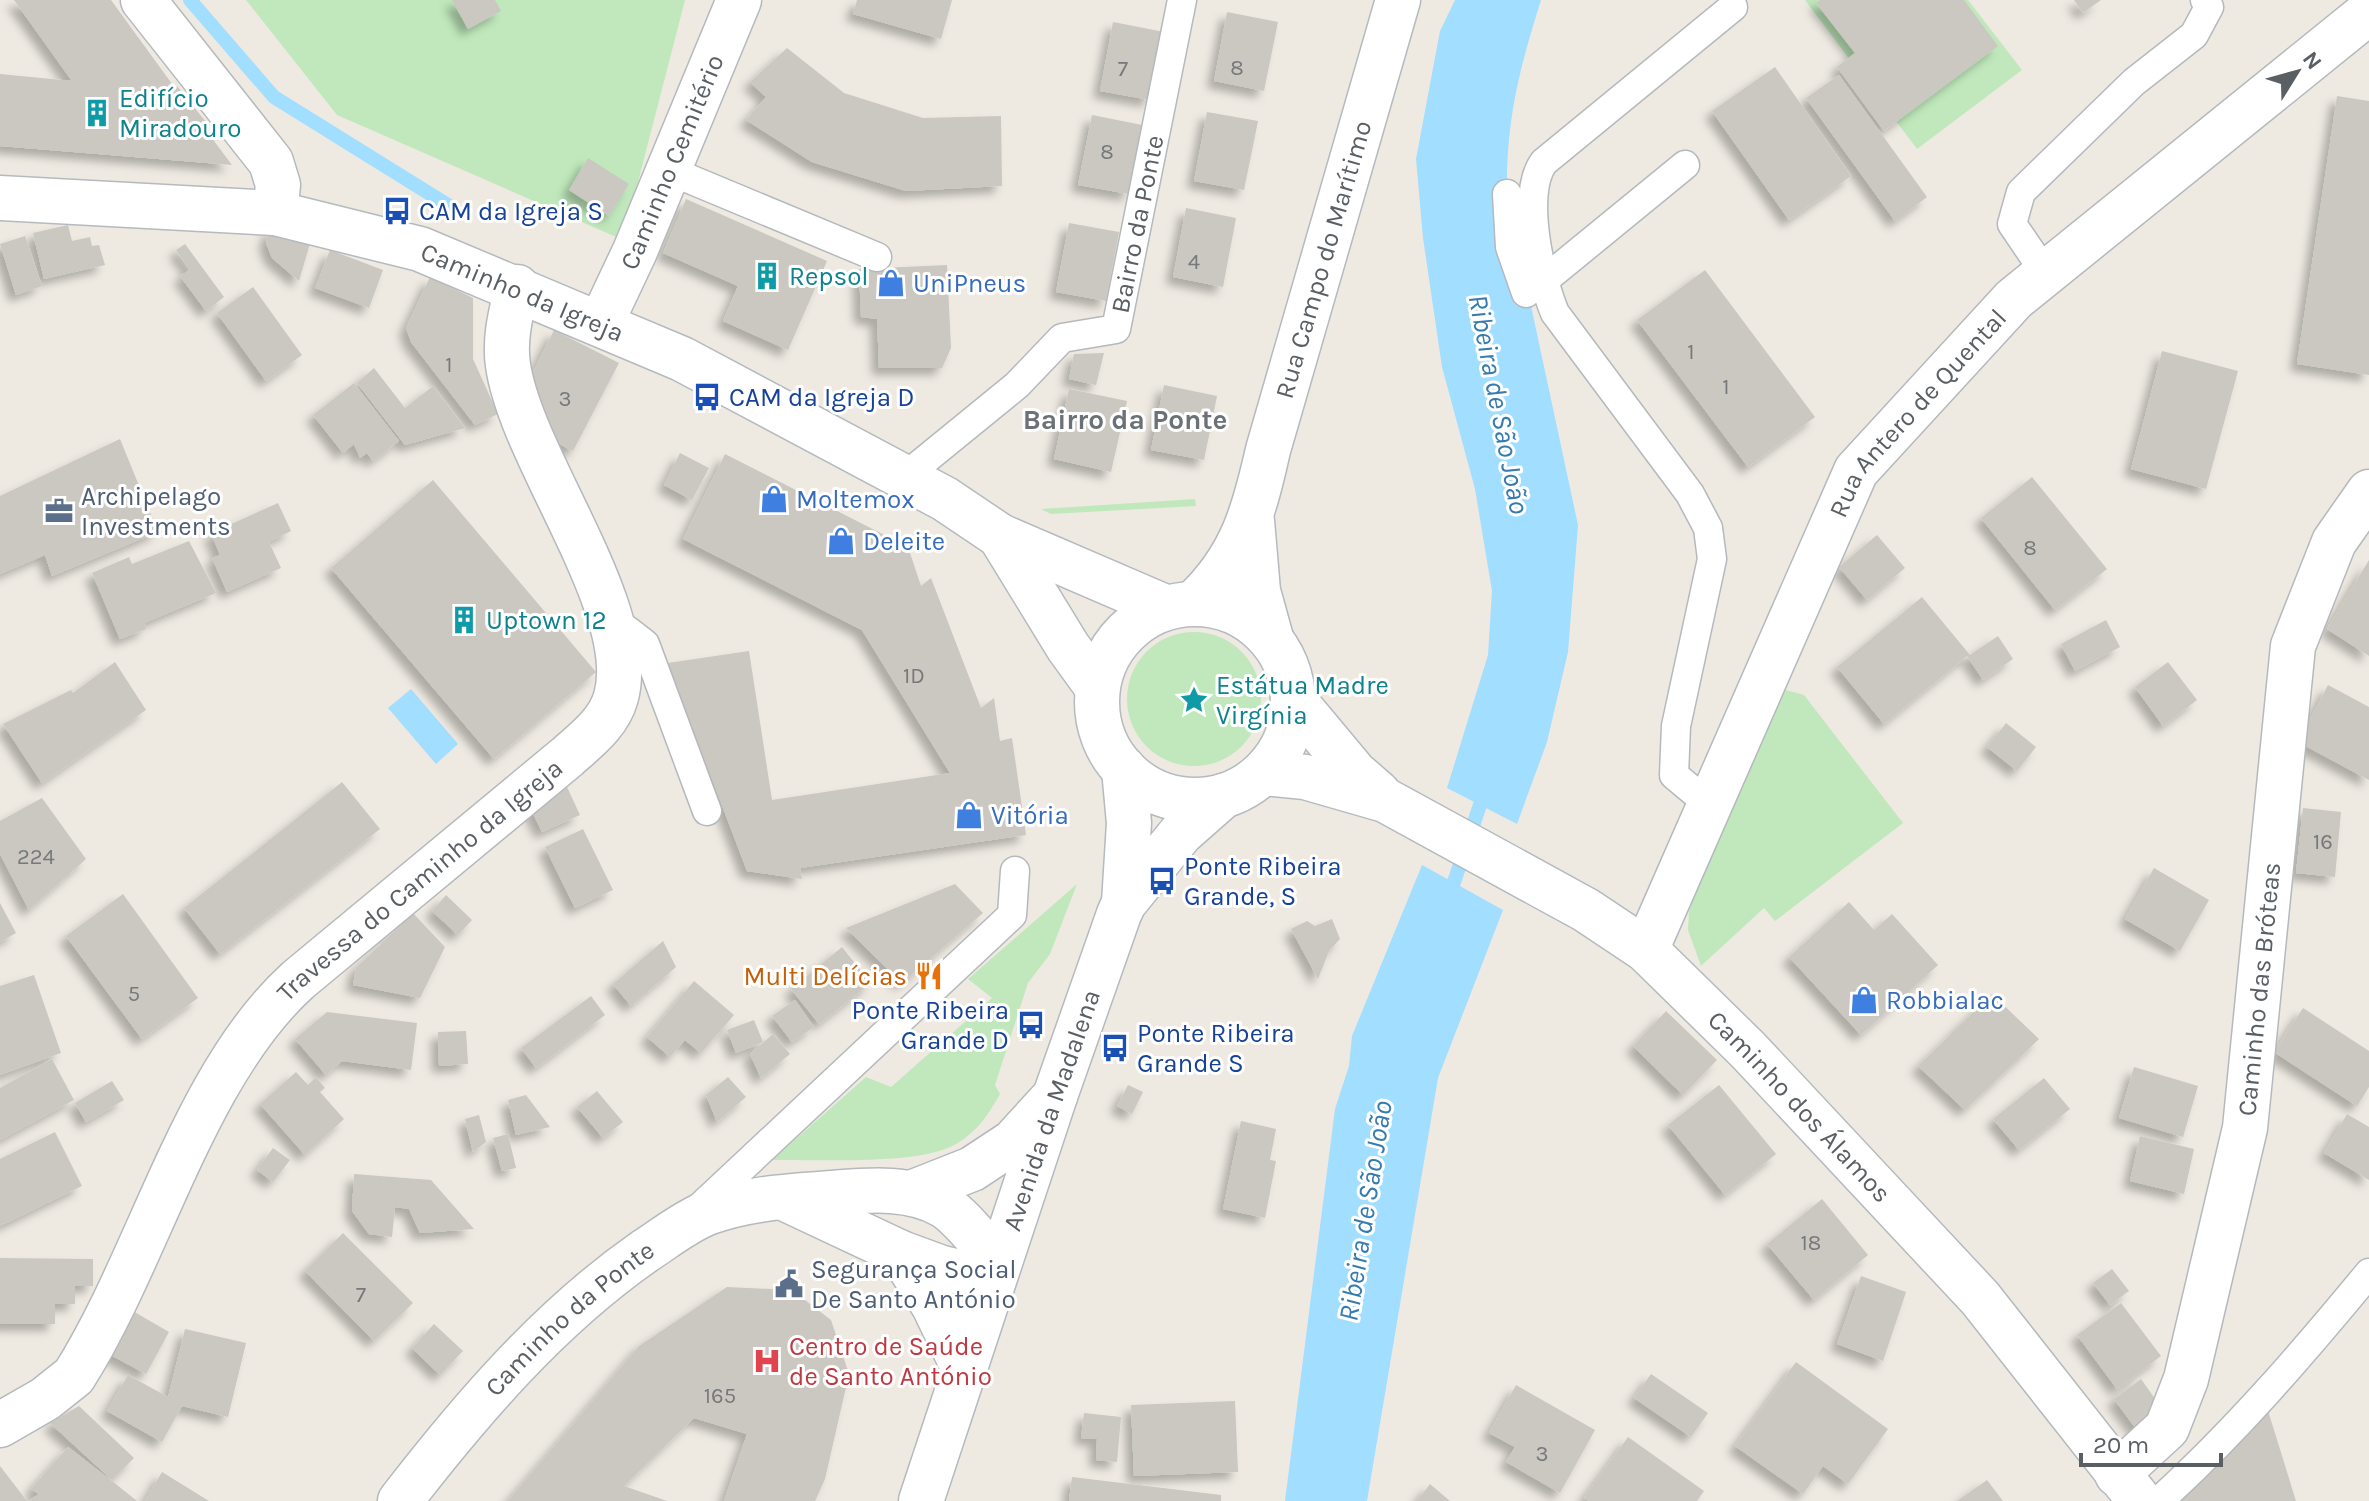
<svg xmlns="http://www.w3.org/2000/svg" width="2369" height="1501" font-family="Karla,sans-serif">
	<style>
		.green { fill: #c0e8bc }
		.water { fill: #a1deff }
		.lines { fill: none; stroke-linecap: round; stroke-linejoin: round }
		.stream { stroke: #a1deff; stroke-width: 14 }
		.building { fill: #cbc7c1; filter: url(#shadow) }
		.lane-casing { stroke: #b5b9bd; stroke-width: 31 }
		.street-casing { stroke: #b5b9bd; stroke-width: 47 }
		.secondary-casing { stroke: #b5babf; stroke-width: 47 }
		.lane { stroke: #fff; stroke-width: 28 }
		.street { stroke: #fff; stroke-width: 44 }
		.secondary { stroke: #fff; stroke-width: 44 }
		.labels { text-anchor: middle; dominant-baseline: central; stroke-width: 6; stroke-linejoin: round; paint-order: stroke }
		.number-label { font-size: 22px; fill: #76797b }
		.culture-label { font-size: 26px; fill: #0d838f; stroke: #fff; text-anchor: start }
		.street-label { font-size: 26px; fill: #5a5f64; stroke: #fff }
		.transit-label { font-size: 26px; fill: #164399; stroke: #fff; text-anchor: start }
		.shop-label { font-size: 26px; fill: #366cbe; stroke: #fff; text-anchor: start }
		.service-label { font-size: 26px; fill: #4e5e75; stroke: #fff; text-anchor: start }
		.food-label { font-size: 26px; fill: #c56008; stroke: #fff; text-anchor: end }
		.health-label { font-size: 26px; fill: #be3a42; stroke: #fff; text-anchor: start }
		.water-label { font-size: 28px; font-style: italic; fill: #357baf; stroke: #fff }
		.neighbourhood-label { font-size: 28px; font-weight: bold; fill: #6b7176; stroke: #fff }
	</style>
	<defs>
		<filter id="shadow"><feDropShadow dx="-7" dy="7" stdDeviation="4" flood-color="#0004"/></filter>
	</defs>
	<rect width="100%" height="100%" fill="#eeeae2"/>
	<g class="green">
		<polygon points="246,0 685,0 623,240 337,115"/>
		<polygon points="1805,0 1968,0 2022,70 1917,149"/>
		<polygon points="1195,499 1196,506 1051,514 1041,509"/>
		<circle cx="1194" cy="699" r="67"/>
		<polygon points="1786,690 1804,695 1903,823 1775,921 1764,908 1701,966 1688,930 1689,911 1768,706"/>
		<path d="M 1077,884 L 1050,954 L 1028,983 L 995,1085 L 1000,1094 C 988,1115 977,1132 956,1144 C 919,1166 817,1159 772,1160 L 866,1077 L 891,1087 L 992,998 L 968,979 Z"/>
	</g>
	<g class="water">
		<path d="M 1455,0 L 1541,0 C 1519,70 1506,121 1507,194 L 1578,525 L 1568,652 L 1547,742 L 1517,824 L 1447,788 L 1488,655 L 1492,591 L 1475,489 L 1442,367 L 1423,238 L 1416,159 L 1440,31 Z"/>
		<polygon points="411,689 458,744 436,764 388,708"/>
		<polygon points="1422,865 1503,910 1438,1078 1367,1501 1285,1501 1335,1109 1349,1066 1352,1036"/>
	</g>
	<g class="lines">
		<g class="stream">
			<polyline points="190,0 274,97 451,207"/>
			<polyline points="1448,900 1486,787"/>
		</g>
	</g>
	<g class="building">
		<polygon points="14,0 111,0 175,88 177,86 206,122 202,125 232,165 0,146 0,74 72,81"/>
		<polygon points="452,0 495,0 501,11 468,29"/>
		<polygon points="857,0 952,0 941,39 853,14"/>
		<polygon points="1820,0 1964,0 1998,46 1884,131 1837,67 1855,53 1816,3"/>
		<polygon points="2074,0 2101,0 2083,13"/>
		<polygon points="1227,12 1278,22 1264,91 1214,81"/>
		<polygon points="1113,22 1164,32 1150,100 1100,91"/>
		<polygon points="787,48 844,93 923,118 1001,116 1002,186 906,191 812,162 746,120 766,97 750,82"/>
		<polygon points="1775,67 1851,176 1789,220 1712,111"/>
		<polygon points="1839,75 1927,197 1895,221 1806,98"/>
		<polygon points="2337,96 2369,101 2369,375 2297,364"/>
		<polygon points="1207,112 1258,121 1244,190 1194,181"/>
		<polygon points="1092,115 1142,125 1129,194 1078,185"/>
		<polygon points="588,158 629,184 609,216 569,190"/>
		<polygon points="686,199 827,261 788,350 723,321 738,286 663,253"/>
		<polygon points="1186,208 1236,218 1223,287 1173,277"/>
		<polygon points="1069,223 1119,232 1106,301 1056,292"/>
		<polygon points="68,225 72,241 90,237 92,246 99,245 105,265 44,279 33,233"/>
		<polygon points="270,228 311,240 299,281 272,258 266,243"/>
		<polygon points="25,236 42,286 16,295 0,244"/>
		<polygon points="185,244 224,297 206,311 180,276 190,270 176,250"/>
		<polygon points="330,250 383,270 369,308 315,288"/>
		<polygon points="947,265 951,348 942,368 879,368 877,319 861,317 859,269"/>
		<polygon points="1705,270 1815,417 1748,467 1637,320"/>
		<polygon points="430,277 473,298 473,359 498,414 475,425 411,342 406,328"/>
		<polygon points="253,287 302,355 266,381 217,313"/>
		<polygon points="554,330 619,363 573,451 545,437 528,382"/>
		<polygon points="2162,351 2238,371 2206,489 2131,469"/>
		<polygon points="1104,353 1096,385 1069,379 1074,354"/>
		<polygon points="374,368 405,408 433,386 465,428 405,445 357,383"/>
		<polygon points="354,383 399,441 373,461 367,453 360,458 354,444 343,453 313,415"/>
		<polygon points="1164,385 1217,396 1204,460 1151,450"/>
		<polygon points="1069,389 1127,401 1111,472 1054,459"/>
		<polygon points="120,439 158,532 52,576 45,555 0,574 0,496"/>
		<polygon points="680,453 709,468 692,500 664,485"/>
		<polygon points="725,454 908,547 921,586 931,578 981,708 994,698 1000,741 1012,738 1026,835 800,868 802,879 747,871 668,663 749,651 772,800 950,773 862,630 683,539"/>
		<polygon points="2032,477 2107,569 2055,610 1981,518"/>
		<polygon points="433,480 596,672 494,759 331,568"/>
		<polygon points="278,503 291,531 269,542 281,568 227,592 212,558 220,555 211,533"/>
		<polygon points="1877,535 1905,568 1867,600 1839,567"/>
		<polygon points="189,541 216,593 144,623 146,629 120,639 92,573 129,557 132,564"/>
		<polygon points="2369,560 2369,656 2327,629"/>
		<polygon points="1922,597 1970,655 1998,636 2013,659 1983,680 1967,656 1884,724 1837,667"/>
		<polygon points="2106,620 2120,647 2075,671 2061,644"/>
		<polygon points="115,662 146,710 42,783 3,724 71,690 73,693"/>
		<polygon points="2168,662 2197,700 2163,726 2135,687"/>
		<polygon points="2328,685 2369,707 2369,780 2298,742"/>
		<polygon points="2006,723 2036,747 2017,771 1987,747"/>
		<polygon points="342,782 380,829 220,954 184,908"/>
		<polygon points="567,787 580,815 542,832 529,805"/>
		<polygon points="42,798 86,859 29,910 0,854 0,821"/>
		<polygon points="2303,808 2341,812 2335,877 2296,873"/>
		<polygon points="583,829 613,890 575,908 545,847"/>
		<polygon points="2154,868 2209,900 2180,951 2125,919"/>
		<polygon points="955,884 983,913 902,983 846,928"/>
		<polygon points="123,894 198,998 142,1039 66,936"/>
		<polygon points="446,895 472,920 458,935 432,911"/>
		<polygon points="1849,902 1874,930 1892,914 1938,965 1861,1035 1789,957"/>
		<polygon points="0,903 16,933 0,942"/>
		<polygon points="413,913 445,947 420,998 353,985 356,968"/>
		<polygon points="1332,919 1340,939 1329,951 1318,979 1291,929 1307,921 1315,926"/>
		<polygon points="663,941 676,967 631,1006 613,984"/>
		<polygon points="842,947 871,983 819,1024 791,989"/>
		<polygon points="34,975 61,1053 0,1075 0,986"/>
		<polygon points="694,981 734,1015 701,1053 685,1040 670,1057 647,1037"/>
		<polygon points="1992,994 2039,1039 1965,1110 1918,1066"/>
		<polygon points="591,996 605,1015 536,1068 521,1048"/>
		<polygon points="795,1000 814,1027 792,1042 772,1016"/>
		<polygon points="2303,1008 2369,1051 2369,1087 2357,1106 2274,1052"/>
		<polygon points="1666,1011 1717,1060 1683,1095 1633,1046"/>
		<polygon points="327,1012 417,1023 411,1070 342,1061 326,1075 295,1039"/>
		<polygon points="754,1020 763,1042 736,1053 727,1030"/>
		<polygon points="466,1031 468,1064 439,1066 438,1032"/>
		<polygon points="773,1034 790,1054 761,1078 750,1054"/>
		<polygon points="52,1059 74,1100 0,1140 0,1088"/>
		<polygon points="2134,1067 2198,1086 2183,1137 2119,1118"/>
		<polygon points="296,1072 308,1085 316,1077 325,1088 320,1092 344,1119 305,1155 260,1104"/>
		<polygon points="728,1077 746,1097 717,1122 706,1095"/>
		<polygon points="2044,1078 2070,1109 2019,1150 1993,1119"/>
		<polygon points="112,1081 124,1100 86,1122 75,1103"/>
		<polygon points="1128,1085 1143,1092 1132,1114 1117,1106"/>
		<polygon points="1719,1085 1776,1154 1725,1195 1668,1125"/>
		<polygon points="597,1091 623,1122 603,1138 577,1107"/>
		<polygon points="526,1095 550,1127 516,1135 508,1100"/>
		<polygon points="2347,1114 2369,1127 2369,1180 2324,1153"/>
		<polygon points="479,1115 486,1142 473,1152 465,1119"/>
		<polygon points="1241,1121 1276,1129 1270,1160 1276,1161 1265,1218 1223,1209"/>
		<polygon points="55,1132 82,1186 0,1226 0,1159"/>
		<polygon points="508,1134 516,1168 502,1171 493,1138"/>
		<polygon points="2140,1136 2194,1149 2184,1194 2130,1181"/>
		<polygon points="273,1148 290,1160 273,1182 257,1170"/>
		<polygon points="354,1174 431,1180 474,1229 420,1233 409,1209 395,1207 392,1237 369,1234 352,1211"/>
		<polygon points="1822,1199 1868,1255 1814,1300 1767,1244"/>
		<polygon points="343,1233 413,1303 374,1341 305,1271"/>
		<polygon points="0,1258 93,1259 93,1286 75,1286 75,1304 55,1304 55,1324 0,1324"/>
		<polygon points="2112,1269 2129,1291 2110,1305 2093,1283"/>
		<polygon points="1861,1276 1906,1292 1883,1361 1837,1344"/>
		<polygon points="727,1287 792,1290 831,1320 849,1374 825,1479 815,1501 724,1501 747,1434 694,1418 624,1486 667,1501 508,1501 639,1346"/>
		<polygon points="2121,1303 2161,1356 2117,1389 2077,1335"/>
		<polygon points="131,1310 169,1332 146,1374 107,1353"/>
		<polygon points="434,1324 463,1351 440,1375 412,1348"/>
		<polygon points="185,1329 246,1343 228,1417 182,1406 162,1442 107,1411 128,1375 168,1397"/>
		<polygon points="1796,1362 1888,1429 1848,1484 1823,1466 1803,1494 1735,1446"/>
		<polygon points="1651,1374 1708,1413 1691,1437 1634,1398"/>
		<polygon points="2141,1379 2165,1413 2139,1433 2114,1399"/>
		<polygon points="1516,1385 1595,1430 1560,1493 1506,1462 1515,1447 1489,1433"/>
		<polygon points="1235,1401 1238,1472 1134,1476 1131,1405"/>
		<polygon points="2265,1401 2296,1501 2178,1501"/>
		<polygon points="79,1406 134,1458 112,1480 50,1423"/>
		<polygon points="1084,1413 1121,1417 1117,1462 1096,1460 1097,1439 1081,1438"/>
		<polygon points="1628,1437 1704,1491 1697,1501 1589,1501 1584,1498"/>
		<polygon points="68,1447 117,1485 137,1501 28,1501 39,1494 31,1489"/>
		<polygon points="0,1466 27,1501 0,1501"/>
		<polygon points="162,1472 209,1501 145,1501"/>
		<polygon points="1072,1477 1221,1495 1221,1501 1069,1501"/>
		<polygon points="1987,1480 2003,1501 1957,1501"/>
		<polygon points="1430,1484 1450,1501 1417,1501"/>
	</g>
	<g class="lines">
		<defs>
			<g id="lane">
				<polyline points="668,170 877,257"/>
				<polyline points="1507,194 1510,247 1526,293"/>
				<polyline points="2046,274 2012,224 2021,192 2134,82 2194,35 2209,7 2205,0"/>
				<polyline points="1542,282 1685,165"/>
				<path id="s1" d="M 903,478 L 1017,385 L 1062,338 L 1116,329 L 1182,0"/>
				<polyline points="610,625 627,630 645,644 707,811"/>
				<path d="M 1711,806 L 1674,775 L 1676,726 L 1712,559 L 1708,528 L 1690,494 L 1555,313 C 1541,280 1520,193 1544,162 L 1733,7"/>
				<polyline points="697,1210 1012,915 1015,871"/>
				<path d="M 2159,1501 C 2236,1431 2303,1353 2369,1273"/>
			</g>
			<g id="street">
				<polyline points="143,0 271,162 278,185 275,213"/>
				<path id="s2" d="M 601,323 L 635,251 L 739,0"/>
				<path id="s3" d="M 1646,950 L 1856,471 L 2014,299 L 2369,12"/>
				<polyline points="911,1193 972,1169 1013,1142 1055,1096"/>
				<polyline points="786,1199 901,1253 942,1268 960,1272 999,1263"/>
				<polyline points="901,1253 934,1306 964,1369"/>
				<path id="s4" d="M 0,1425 L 45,1399 L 74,1376 C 150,1256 193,1075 298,980 L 567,757 C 586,740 609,723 616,697 C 640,609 521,458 508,365 C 504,339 511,313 517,287"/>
				<path id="s5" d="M 2117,1474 L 2167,1428 L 2186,1379 L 2245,1128 L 2293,646 L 2334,542 L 2369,492"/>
				<path id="s6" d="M 400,1501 C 471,1409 549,1318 645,1251 C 665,1238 685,1222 707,1213 C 747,1198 790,1196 832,1193 C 869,1190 911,1186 944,1206 C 962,1217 984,1247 999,1263"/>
			</g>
			<g id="secondary">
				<path id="s7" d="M 0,198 L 275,213 L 420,249 L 682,359 L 945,499 L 1000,536 L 1165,607"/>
				<polyline points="1252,521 1258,591 1271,638"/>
				<polyline points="1000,536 1068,647 1097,687"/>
				<path id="s8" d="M 1195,602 C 1242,557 1254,512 1268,450 L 1398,0"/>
				<circle cx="1195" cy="702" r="98"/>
				<polyline points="1294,700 1355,773 1378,793"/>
				<polyline points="1124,769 1129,823 1124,903"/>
				<path id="s9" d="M 1263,773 L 1305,777 L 1385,800 L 1586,910 L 1646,950 L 1748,1050 L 1980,1298 L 2140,1501"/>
				<path id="s10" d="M 921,1501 L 1055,1096 L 1119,914 L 1124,903 L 1181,833 L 1223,796"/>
			</g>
		</defs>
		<use href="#lane" class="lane-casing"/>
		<use href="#street" class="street-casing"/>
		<use href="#secondary" class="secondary-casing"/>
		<use href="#lane" class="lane"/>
		<use href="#street" class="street"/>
		<use href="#secondary" class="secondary"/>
	</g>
	<defs>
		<symbol id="building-bare" viewBox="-9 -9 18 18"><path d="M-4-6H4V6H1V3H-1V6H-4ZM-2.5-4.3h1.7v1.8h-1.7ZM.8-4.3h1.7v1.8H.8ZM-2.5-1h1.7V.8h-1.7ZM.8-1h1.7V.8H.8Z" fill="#0f9aa8" stroke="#fff" stroke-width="2.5" paint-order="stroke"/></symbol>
		<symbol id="bus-bare" viewBox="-9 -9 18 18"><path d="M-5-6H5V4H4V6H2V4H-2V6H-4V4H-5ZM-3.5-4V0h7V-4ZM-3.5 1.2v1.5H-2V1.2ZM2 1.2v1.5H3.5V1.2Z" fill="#1a4fb4" stroke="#fff" stroke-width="2.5" paint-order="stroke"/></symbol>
		<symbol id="shop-bare" viewBox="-9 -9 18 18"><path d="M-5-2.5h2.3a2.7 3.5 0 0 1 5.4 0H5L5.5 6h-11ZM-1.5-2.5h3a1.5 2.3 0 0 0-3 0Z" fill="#3f7fe0" stroke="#fff" stroke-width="2.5" paint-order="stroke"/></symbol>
		<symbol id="office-bare" viewBox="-9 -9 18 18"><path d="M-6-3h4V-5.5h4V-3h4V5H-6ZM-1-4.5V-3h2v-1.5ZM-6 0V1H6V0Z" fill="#5c6f8a" stroke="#fff" stroke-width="2.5" paint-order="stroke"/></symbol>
		<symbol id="sight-bare" viewBox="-9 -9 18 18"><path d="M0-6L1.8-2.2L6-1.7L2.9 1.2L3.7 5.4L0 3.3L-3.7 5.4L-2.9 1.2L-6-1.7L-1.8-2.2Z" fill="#0f9aa8" stroke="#fff" stroke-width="2.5" paint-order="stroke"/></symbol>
		<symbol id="restaurant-bare" viewBox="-9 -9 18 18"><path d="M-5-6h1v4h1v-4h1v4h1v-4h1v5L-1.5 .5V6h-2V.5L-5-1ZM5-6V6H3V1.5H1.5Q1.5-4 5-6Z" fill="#e8710a" stroke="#fff" stroke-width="2.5" paint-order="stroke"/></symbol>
		<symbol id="civic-bare" viewBox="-9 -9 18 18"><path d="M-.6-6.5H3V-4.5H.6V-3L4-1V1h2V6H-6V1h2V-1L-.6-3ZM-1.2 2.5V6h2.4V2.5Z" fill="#5c6f8a" stroke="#fff" stroke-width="2.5" paint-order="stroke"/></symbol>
		<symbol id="hospital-bare" viewBox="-9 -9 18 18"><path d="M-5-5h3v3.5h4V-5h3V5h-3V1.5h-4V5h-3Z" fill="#e0444e" stroke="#fff" stroke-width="2.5" paint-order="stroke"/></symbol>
	</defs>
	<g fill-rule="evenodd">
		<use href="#building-bare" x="77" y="93" width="40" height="40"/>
		<use href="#bus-bare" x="377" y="191" width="40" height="40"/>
		<use href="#building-bare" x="747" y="256" width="40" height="40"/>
		<use href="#shop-bare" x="871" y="263" width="40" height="40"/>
		<use href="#bus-bare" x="687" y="377" width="40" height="40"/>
		<use href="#shop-bare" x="754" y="479" width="40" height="40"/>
		<use href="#office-bare" x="39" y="491" width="40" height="40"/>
		<use href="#shop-bare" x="821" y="521" width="40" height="40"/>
		<use href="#building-bare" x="444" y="600" width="40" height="40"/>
		<use href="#sight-bare" x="1174" y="680" width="40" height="40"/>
		<use href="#shop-bare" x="949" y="795" width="40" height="40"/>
		<use href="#bus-bare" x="1142" y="861" width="40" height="40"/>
		<use href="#restaurant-bare" x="909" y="956" width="40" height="40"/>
		<use href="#shop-bare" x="1844" y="980" width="40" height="40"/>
		<use href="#bus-bare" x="1011" y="1005" width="40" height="40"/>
		<use href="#bus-bare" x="1095" y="1028" width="40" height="40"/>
		<use href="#civic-bare" x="769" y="1264" width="40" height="40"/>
		<use href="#hospital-bare" x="747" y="1341" width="40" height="40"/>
	</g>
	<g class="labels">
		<g class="number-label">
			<text x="1237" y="68">8</text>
			<text x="1123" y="69">7</text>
			<text x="1107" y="152">8</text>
			<text x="1194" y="262">4</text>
			<text x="1691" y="352">1</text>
			<text x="449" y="365">1</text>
			<text x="1726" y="387">1</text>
			<text x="565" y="399">3</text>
			<text x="2030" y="548">8</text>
			<text x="914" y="676">1D</text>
			<text x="2323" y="842">16</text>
			<text x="36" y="857">224</text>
			<text x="134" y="994">5</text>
			<text x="1811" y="1243">18</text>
			<text x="361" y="1295">7</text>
			<text x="720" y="1396">165</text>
			<text x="1542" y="1454">3</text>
		</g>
		<g class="culture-label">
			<text x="119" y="98">Edifício<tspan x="119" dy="30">Miradouro</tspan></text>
			<text x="789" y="276">Repsol</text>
			<text x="486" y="620">Uptown 12</text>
			<text x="1216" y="685">Estátua Madre<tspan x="1216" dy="30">Virgínia</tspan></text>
		</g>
		<g class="street-label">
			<text stroke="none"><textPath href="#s2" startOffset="176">Caminho Cemitério</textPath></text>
			<text stroke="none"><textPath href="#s1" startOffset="374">Bairro da Ponte</textPath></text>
			<text stroke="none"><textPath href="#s8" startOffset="370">Rua Campo do Marítimo</textPath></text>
			<text stroke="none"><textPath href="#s7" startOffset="536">Caminho da Igreja</textPath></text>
			<text stroke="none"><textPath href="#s3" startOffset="606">Rua Antero de Quental</textPath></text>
			<text stroke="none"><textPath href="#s4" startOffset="704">Travessa do Caminho da Igreja</textPath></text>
			<text stroke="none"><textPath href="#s5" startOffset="518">Caminho das Bróteas</textPath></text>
			<text stroke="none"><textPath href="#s9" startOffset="646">Caminho dos Álamos</textPath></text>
			<text stroke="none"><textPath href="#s10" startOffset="412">Avenida da Madalena</textPath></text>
			<text stroke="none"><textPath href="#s6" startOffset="250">Caminho da Ponte</textPath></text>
		</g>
		<g class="transit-label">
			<text x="419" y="211">CAM da Igreja S</text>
			<text x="729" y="397">CAM da Igreja D</text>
			<text x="1184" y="866">Ponte Ribeira<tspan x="1184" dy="30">Grande, S</tspan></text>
			<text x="1009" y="1010" text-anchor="end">Ponte Ribeira<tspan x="1009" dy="30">Grande D</tspan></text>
			<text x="1137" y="1033">Ponte Ribeira<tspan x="1137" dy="30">Grande S</tspan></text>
		</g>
		<g class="shop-label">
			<text x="913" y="283">UniPneus</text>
			<text x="796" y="499">Moltemox</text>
			<text x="863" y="541">Deleite</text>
			<text x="991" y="815">Vitória</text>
			<text x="1886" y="1000">Robbialac</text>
		</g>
		<g class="service-label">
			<text x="81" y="496">Archipelago<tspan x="81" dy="30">Investments</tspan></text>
			<text x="811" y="1269">Segurança Social<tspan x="811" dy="30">De Santo António</tspan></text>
		</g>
		<g class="food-label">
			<text x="907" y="976">Multi Delícias</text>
		</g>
		<g class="health-label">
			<text x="789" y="1346">Centro de Saúde<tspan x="789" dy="30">de Santo António</tspan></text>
		</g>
		<g class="water-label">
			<text transform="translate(1499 404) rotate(79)">Ribeira de São João</text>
			<text transform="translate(1365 1211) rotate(-81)">Ribeira de São João</text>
		</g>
		<g class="neighbourhood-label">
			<text x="1125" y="419">Bairro da Ponte</text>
		</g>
	</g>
	<g transform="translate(2297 72) rotate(53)" stroke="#ffffff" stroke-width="6" paint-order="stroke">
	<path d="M0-6L14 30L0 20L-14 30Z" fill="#5a5f64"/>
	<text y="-12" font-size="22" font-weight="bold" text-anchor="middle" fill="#5a5f64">N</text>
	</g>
	<path d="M2081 1453v12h140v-12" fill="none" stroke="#5a5f64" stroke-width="4"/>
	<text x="2093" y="1453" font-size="24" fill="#5a5f64" stroke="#ffffff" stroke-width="6" paint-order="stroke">20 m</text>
</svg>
